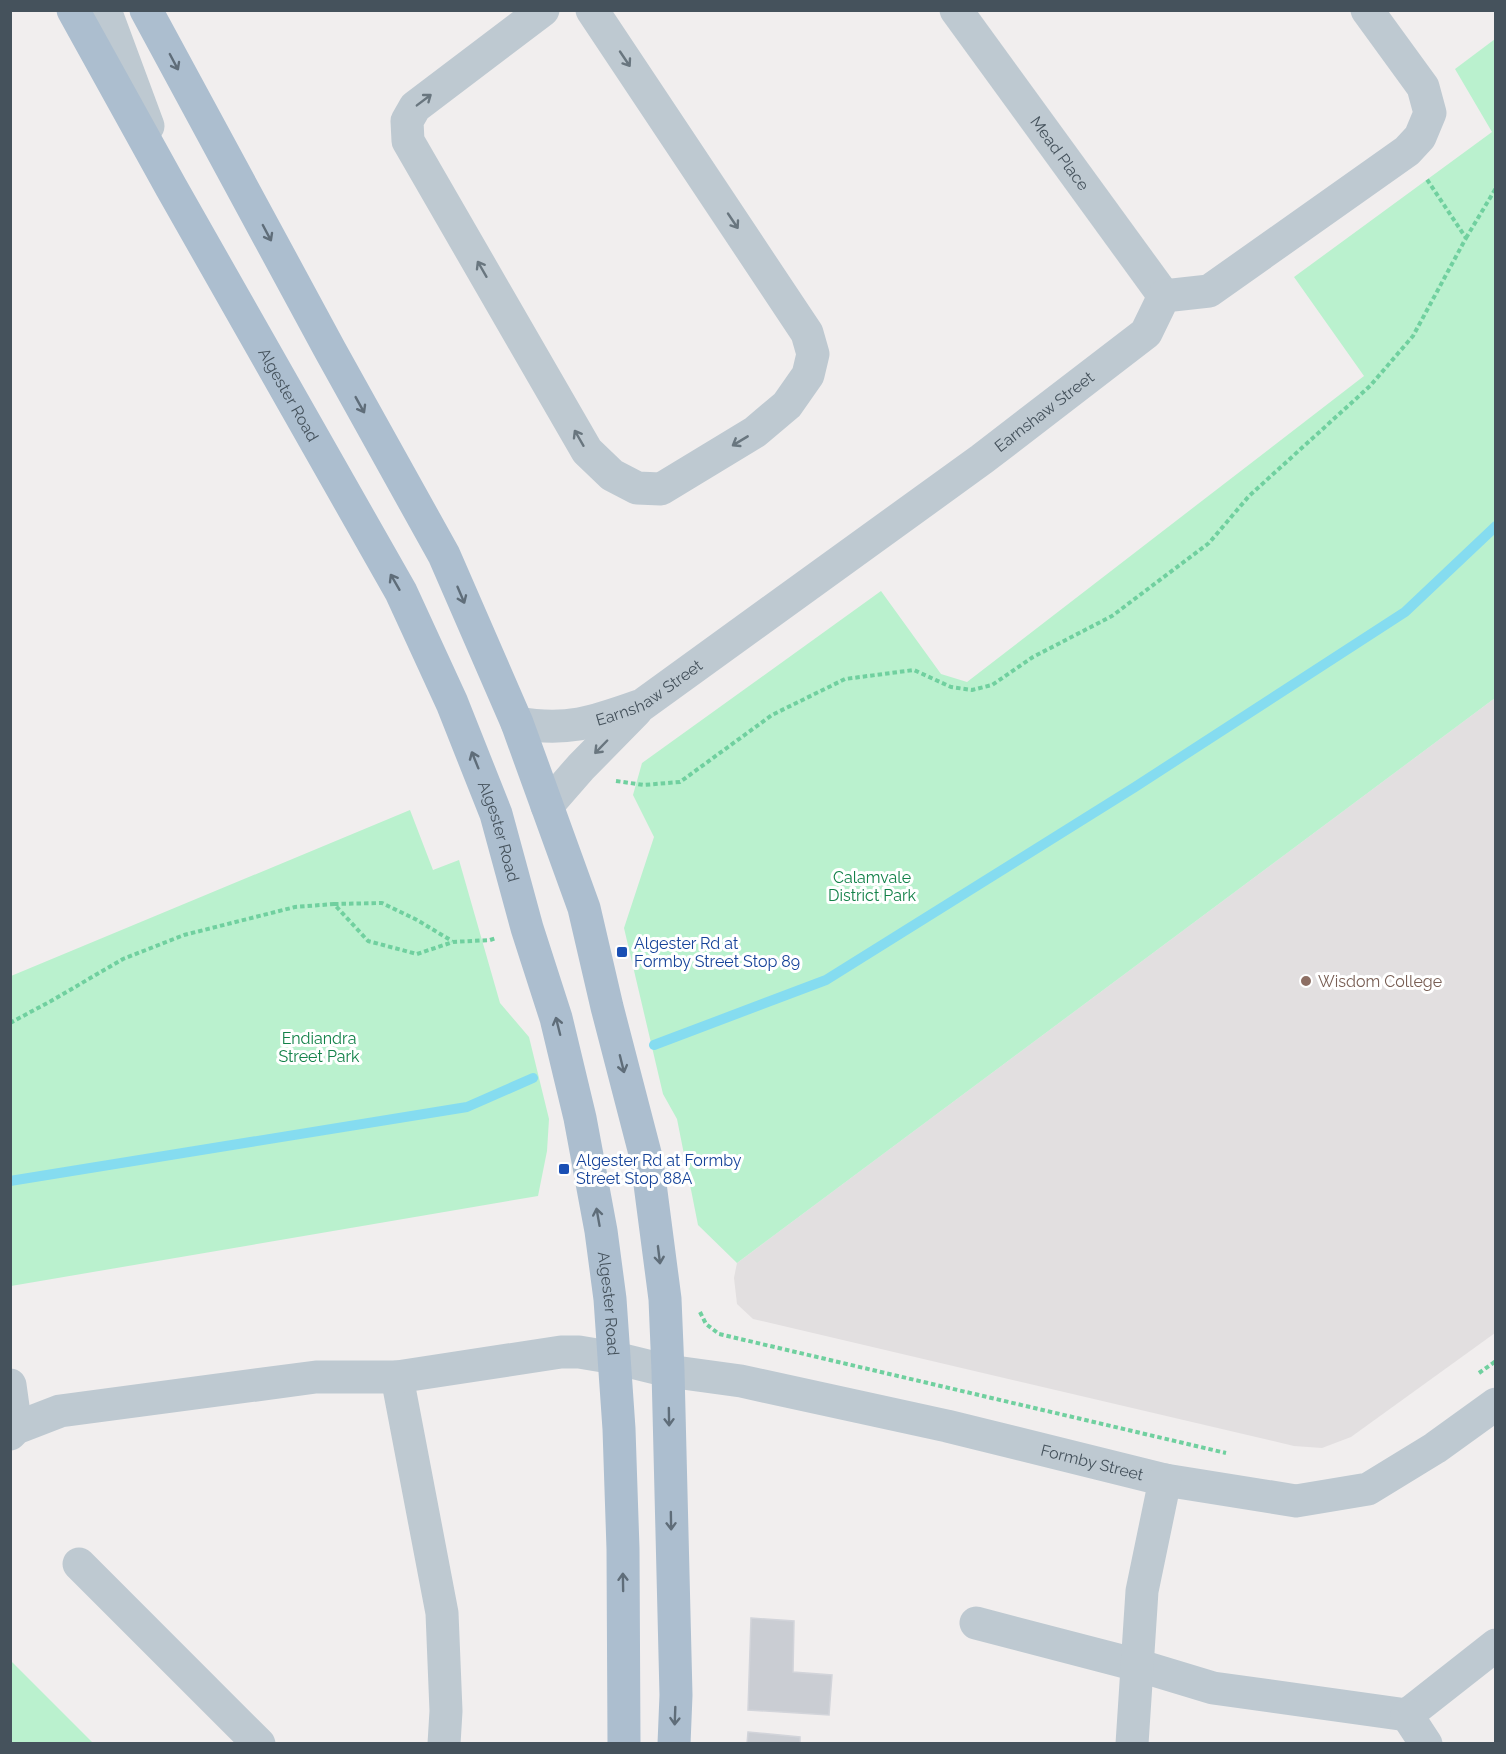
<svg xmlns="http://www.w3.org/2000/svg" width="1506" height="1754" font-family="Raleway,sans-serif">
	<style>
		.education { fill: #e2dfe0 }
		.green { fill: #baf1ce }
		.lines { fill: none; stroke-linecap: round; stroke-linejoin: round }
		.stream { stroke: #85dcf0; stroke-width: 10 }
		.building { fill: #cacdd3; stroke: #d2d4da; stroke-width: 1.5 }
		.path { stroke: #70d09f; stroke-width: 4; stroke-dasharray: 4.5 3; stroke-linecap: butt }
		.minor { stroke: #bec9d1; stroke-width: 33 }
		.major { stroke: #acbecf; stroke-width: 33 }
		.oneway { stroke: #69767f }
		.oneway2 { stroke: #5f6d79 }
		.transit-dot { fill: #1a4fb4; stroke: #fff; stroke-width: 2 }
		.education-dot { fill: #8d6e63; stroke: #fff; stroke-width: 2 }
		.labels { text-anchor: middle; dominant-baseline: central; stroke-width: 6; stroke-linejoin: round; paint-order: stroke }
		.street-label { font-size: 16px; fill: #45525c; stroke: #fff }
		.park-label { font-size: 16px; fill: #128148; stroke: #fff }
		.transit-label { font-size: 16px; fill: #164399; stroke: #fff; text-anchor: start }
		.education-label { font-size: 16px; fill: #785e54; stroke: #fff; text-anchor: start }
	</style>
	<rect width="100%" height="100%" fill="#f1eeee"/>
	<polygon class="education" points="1495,698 1495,1333 1351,1437 1322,1448 1294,1446 753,1319 737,1304 734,1278 737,1263"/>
	<g class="green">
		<polygon points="1495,39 1495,698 737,1263 698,1225 677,1119 663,1094 624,928 654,837 633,795 642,763 881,591 941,674 967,682 1364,376 1294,277 1492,132 1455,69"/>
		<polygon points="410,810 433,870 459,860 500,1003 529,1037 549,1119 547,1151 538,1196 11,1286 11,976"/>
		<polygon points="10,1661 11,1661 93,1743 11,1743"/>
	</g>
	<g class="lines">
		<g class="stream">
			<polyline points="654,1045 826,980 1135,787 1405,612 1496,526"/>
			<polyline points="10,1181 467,1107 533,1078"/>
		</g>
	</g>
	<g class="building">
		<polygon points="751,1618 794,1621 793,1672 832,1675 829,1715 748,1710"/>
		<polygon points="748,1732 800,1737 800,1744 747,1744"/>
	</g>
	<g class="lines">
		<g class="path">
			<polyline points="1466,238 1496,188"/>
			<polyline points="616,781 644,785 680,782 772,715 845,679 914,670 951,687 972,690 992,685 1033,657 1112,616 1209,543 1249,496 1370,386 1413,336 1466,238 1426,178"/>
			<polyline points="334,904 382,903 417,920 452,941"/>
			<polyline points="10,1023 51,1001 123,959 184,935 295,907 334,904 368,941 417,954 453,942 490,940 496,938"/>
			<polyline points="700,1312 706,1324 719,1334 1226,1453"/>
			<polyline points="1479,1373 1496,1361"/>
		</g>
		<g class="minor">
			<polyline points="105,10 148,126"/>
			<polyline points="543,10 415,107 407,121 408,141 587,451 612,475 637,488 661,489 755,432 787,405 808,375 813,354 807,333 592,10"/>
			<path id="s1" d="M 956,10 L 1164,296"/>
			<path id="s2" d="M 517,723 C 568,732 594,722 642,705 L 982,459 L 1146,333 L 1164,296 L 1209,291 L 1407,151 L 1420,137 L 1430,113 L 1423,87 L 1367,10"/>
			<polyline points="547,806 581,767 636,711"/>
			<polyline points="397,1377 442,1613 446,1711 444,1744"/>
			<polyline points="10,1385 16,1428"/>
			<path id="s3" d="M 10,1434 L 16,1428 L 60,1411 L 316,1377 L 397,1377 L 561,1352 L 579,1352 L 615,1358 L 668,1371 L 741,1381 L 947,1426 L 1165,1480 L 1296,1501 L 1368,1489 L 1435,1448 L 1496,1404"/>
			<polyline points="79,1564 259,1744"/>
			<polyline points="976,1623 1137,1665 1213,1688 1407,1715 1496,1645"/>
			<polyline points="1407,1715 1426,1744"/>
			<polyline points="1132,1744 1142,1591 1165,1480"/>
		</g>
		<g class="major">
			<path id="s4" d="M 73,10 L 171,187 L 401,592 L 452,703 L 496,814 L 527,928 L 556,1018 L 580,1118 L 601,1231 L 610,1299 L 619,1429 L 623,1549 L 624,1744"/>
			<polyline points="146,10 330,350 444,555 517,723 584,908 607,1007 647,1161 665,1299 668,1371 676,1695 674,1744"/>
		</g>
	</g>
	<defs><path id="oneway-shaft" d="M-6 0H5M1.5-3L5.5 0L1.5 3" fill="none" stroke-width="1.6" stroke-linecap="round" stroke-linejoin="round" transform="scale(1.5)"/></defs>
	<g class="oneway">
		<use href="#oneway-shaft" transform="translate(625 59) rotate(56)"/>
		<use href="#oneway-shaft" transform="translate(424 100) rotate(-37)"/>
		<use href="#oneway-shaft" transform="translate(733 221) rotate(56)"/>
		<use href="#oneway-shaft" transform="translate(482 269) rotate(-120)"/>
		<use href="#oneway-shaft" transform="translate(579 438) rotate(-120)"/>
		<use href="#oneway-shaft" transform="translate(740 441) rotate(149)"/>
		<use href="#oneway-shaft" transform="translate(601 747) rotate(134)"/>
	</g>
	<g class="oneway2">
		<use href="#oneway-shaft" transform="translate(174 62) rotate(62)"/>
		<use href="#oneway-shaft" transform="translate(267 233) rotate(62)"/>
		<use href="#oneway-shaft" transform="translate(360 405) rotate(61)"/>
		<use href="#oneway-shaft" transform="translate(395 582) rotate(-120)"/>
		<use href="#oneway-shaft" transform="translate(461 595) rotate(67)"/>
		<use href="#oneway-shaft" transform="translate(475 760) rotate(-112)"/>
		<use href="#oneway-shaft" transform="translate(558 1026) rotate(-104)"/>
		<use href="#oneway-shaft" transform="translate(622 1064) rotate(76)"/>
		<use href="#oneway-shaft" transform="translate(598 1217) rotate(-100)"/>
		<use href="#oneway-shaft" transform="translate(659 1255) rotate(83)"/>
		<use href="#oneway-shaft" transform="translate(669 1417) rotate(89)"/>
		<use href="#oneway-shaft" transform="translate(671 1521) rotate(89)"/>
		<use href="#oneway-shaft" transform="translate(623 1582) rotate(-91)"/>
		<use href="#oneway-shaft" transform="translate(675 1716) rotate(92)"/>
	</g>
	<g class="transit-dot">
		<rect x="616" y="946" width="12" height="12" rx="3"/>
		<rect x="558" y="1163" width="12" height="12" rx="3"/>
	</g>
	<circle class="education-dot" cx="1306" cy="981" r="6"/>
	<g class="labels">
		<g class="street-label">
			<text stroke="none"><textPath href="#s1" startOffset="177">Mead Place</textPath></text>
			<text stroke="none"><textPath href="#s4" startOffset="441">Algester Road</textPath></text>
			<text stroke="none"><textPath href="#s2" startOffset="626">Earnshaw Street</textPath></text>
			<text stroke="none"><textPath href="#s2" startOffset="140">Earnshaw Street</textPath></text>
			<text stroke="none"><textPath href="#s4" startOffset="927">Algester Road</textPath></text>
			<text stroke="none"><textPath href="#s4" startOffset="1413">Algester Road</textPath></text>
			<text stroke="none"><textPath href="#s3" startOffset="1104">Formby Street</textPath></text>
		</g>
		<g class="park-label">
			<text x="872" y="877">Calamvale<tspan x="872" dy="18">District Park</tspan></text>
			<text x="319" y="1038">Endiandra<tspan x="319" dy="18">Street Park</tspan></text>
		</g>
		<g class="transit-label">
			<text x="634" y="943">Algester Rd at<tspan x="634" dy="18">Formby Street Stop 89</tspan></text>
			<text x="576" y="1160">Algester Rd at Formby<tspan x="576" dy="18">Street Stop 88A</tspan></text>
		</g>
		<g class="education-label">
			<text x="1318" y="981">Wisdom College</text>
		</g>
	</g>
	<rect width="1506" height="1754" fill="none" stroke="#45525c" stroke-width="24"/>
</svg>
